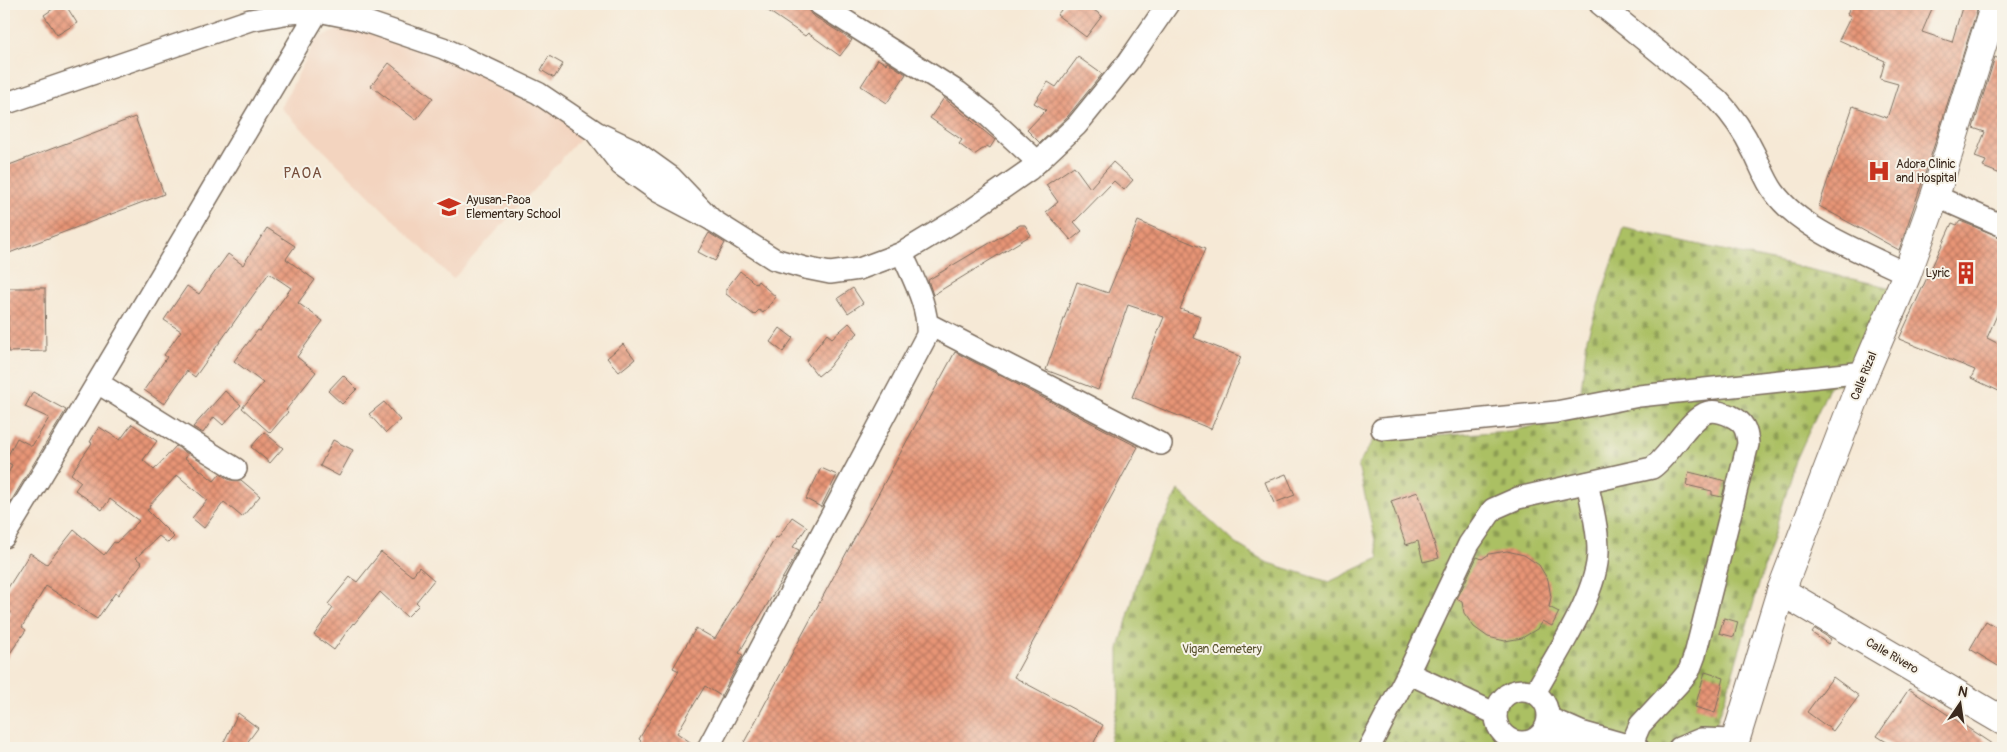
<svg xmlns="http://www.w3.org/2000/svg" width="2007" height="752" font-family="Pangolin,sans-serif">
	<style>
		.built { fill: #f3d4bf }
		.cemetery { fill: url(#cemetery-stones); stroke: #737541 }
		.building { fill: url(#building-cross-hatch) }
		.lines { fill: none; stroke-linecap: round; stroke-linejoin: round }
		.minor-casing { stroke: #7c6d5e; stroke-width: 24 }
		.major-casing { stroke: #7c6d5e; stroke-width: 30 }
		.minor { stroke: #fff; stroke-width: 21 }
		.major { stroke: #fff; stroke-width: 28 }
		.labels { text-anchor: middle; dominant-baseline: central; stroke-width: 4; stroke-linejoin: round; paint-order: stroke }
		.poi-label { font-size: 12px; fill: #3b2a1e; stroke: #f7f3e8; text-anchor: start }
		.street-label { font-size: 12px; fill: #3b2a1e; stroke: #f7f3e8 }
		.park-label { font-size: 12px; fill: #5d5733; stroke: #f7f3e8 }
		.quarter-label { font-size: 15px; letter-spacing: 1px; fill: #774f3d; stroke: #f7f3e8 }
	</style>
	<defs>
		<pattern id="cemetery-stones" width="16" height="16" patternUnits="userSpaceOnUse" patternTransform="scale(1.25)"><rect width="16" height="16" fill="#abc064"/><path d="M2 7V4a2 2 0 0 1 4 0v3zM10 15v-3a2 2 0 0 1 4 0v3z" fill="#8c9c52"/></pattern>
		<pattern id="building-cross-hatch" width="8" height="8" patternUnits="userSpaceOnUse" patternTransform="scale(1.25)"><rect width="8" height="8" fill="#e79476"/><path d="M0 0l8 8M0 8l8-8" fill="none" stroke="#bc7960"/></pattern>
	</defs>
	<rect width="100%" height="100%" fill="#f7f3e8"/>
	<filter id="ink" filterUnits="userSpaceOnUse"><feTurbulence type="fractalNoise" baseFrequency=".02" numOctaves="2"/><feDisplacementMap in="SourceGraphic" scale="10" xChannelSelector="R" yChannelSelector="G"/><feConvolveMatrix kernelMatrix="1 2 1 2 8 2 1 2 1" color-interpolation-filters="sRGB"/></filter>
	<filter id="wash" filterUnits="userSpaceOnUse"><feTurbulence type="fractalNoise" baseFrequency=".0096" numOctaves="4" result="noise"/><feDisplacementMap in="SourceGraphic" scale="20" xChannelSelector="R" yChannelSelector="G"/><feGaussianBlur stdDeviation="1.12" result="paint"/><feColorMatrix in="noise" values="0 0 0 0 0 0 0 0 0 0 0 0 0 0 0 0 0 1.4 0 .05"/><feComposite in="paint" operator="in"/></filter>
	<g filter="url(#wash)">
		<rect width="100%" height="100%" fill="#f6e9d6"/>
		<polygon class="built" points="353,24 527,90 584,134 453,279 281,108 316,39"/>
		<polygon class="cemetery" points="1624,228 1893,288 1854,382 1830,385 1796,460 1729,686 1708,748 1108,748 1119,701 1119,649 1141,569 1157,531 1168,513 1178,490 1235,543 1266,562 1329,582 1379,558 1358,465 1374,440 1510,431 1578,417 1587,338"/>
		<g id="blocks">
			<g class="building">
				<polygon points="60,4 65,4 77,23 57,35 44,15"/>
				<polygon points="758,4 807,4 808,10 812,15 852,40 840,56 808,33 805,36"/>
				<polygon points="1066,4 1086,4 1102,16 1086,37 1057,15"/>
				<polygon points="1851,4 1934,4 1922,32 1952,42 1963,4 1979,4 1927,168 1899,250 1819,206 1853,106 1887,118 1898,84 1880,79 1885,61 1839,40 1851,16 1847,14"/>
				<polygon points="549,56 563,64 554,78 541,70"/>
				<polygon points="1078,57 1102,74 1068,116 1040,143 1027,130 1046,110 1034,103 1048,82 1056,87"/>
				<polygon points="1995,57 2003,61 2003,175 1983,167 1986,161 1975,157 1985,132 1973,128"/>
				<polygon points="878,59 886,64 887,62 906,74 887,103 861,86"/>
				<polygon points="389,63 433,98 416,120 371,86"/>
				<polygon points="944,98 995,140 990,148 987,146 974,155 959,144 962,140 930,118"/>
				<polygon points="135,117 164,194 4,255 4,167"/>
				<polygon points="1113,162 1133,180 1124,190 1114,181 1074,222 1082,231 1071,240 1046,212 1058,202 1046,185 1074,166 1090,188"/>
				<polygon points="1138,221 1205,249 1180,309 1201,316 1194,338 1241,357 1211,429 1132,397 1164,317 1128,305 1098,390 1046,370 1077,282 1108,293"/>
				<polygon points="1960,221 2003,238 2003,301 1987,338 2003,346 2003,393 1971,378 1975,370 1899,339 1952,223 1957,225"/>
				<polygon points="1020,225 1025,225 1031,235 933,295 928,280"/>
				<polygon points="267,228 295,246 286,259 315,280 298,303 323,321 297,357 316,372 286,410 288,412 270,433 242,408 263,383 234,361 258,330 260,331 291,288 269,273 195,377 187,371 164,404 144,390 167,357 164,355 181,331 164,320 187,286 199,294 228,254 243,265"/>
				<polygon points="709,233 725,243 715,261 698,252"/>
				<polygon points="740,271 756,284 758,281 776,297 763,313 759,310 754,315 726,294 726,289"/>
				<polygon points="8,288 45,288 46,351 8,352"/>
				<polygon points="853,288 863,303 848,313 838,298"/>
				<polygon points="849,323 858,333 849,341 829,367 818,376 806,361 827,334 832,338"/>
				<polygon points="780,328 793,338 783,352 770,342"/>
				<polygon points="623,344 635,359 619,372 607,358"/>
				<polygon points="955,352 1138,447 1014,677 1103,725 1091,748 741,748"/>
				<polygon points="343,375 357,389 342,404 328,391"/>
				<polygon points="225,391 241,405 223,425 214,417 203,433 193,427"/>
				<polygon points="33,392 66,410 4,513 4,483 12,465 5,461 17,438 32,446 49,418 25,407"/>
				<polygon points="384,402 400,420 386,433 369,414"/>
				<polygon points="132,424 157,441 143,460 154,470 176,446 188,454 185,458 214,481 220,474 230,480 241,480 260,496 242,517 224,502 204,528 192,518 207,500 177,475 149,506 150,508 147,510 174,537 168,543 159,536 136,558 142,563 118,595 115,593 97,619 46,586 22,627 26,630 4,662 4,622 11,612 4,608 4,594 30,553 47,564 74,530 104,555 114,542 116,543 139,521 110,499 102,510 75,490 81,482 71,474 92,443 90,442 99,427 120,440"/>
				<polygon points="264,432 283,448 270,463 251,447"/>
				<polygon points="333,440 353,450 339,476 320,466"/>
				<polygon points="821,468 837,475 821,507 806,499"/>
				<polygon points="1689,472 1726,481 1722,497 1712,495 1712,491 1686,485"/>
				<polygon points="1286,474 1295,495 1274,503 1265,482"/>
				<polygon points="1418,492 1439,558 1423,562 1418,541 1406,545 1391,501"/>
				<polygon points="792,517 807,527 793,547 799,550 739,653 743,655 721,696 705,686 677,733 696,746 696,748 637,748 641,741 639,739 679,671 673,668 696,628 715,639 776,537 778,538"/>
				<polygon points="1507,551 1524,555 1539,565 1548,580 1551,597 1549,607 1559,612 1552,626 1542,621 1537,629 1522,638 1505,641 1488,637 1474,627 1464,613 1462,602 1457,599 1477,557 1482,559 1489,554"/>
				<polygon points="381,552 412,576 419,567 434,580 416,602 419,605 407,617 380,592 354,624 353,623 334,650 314,635 333,608 328,604 350,577 357,582"/>
				<polygon points="1724,618 1738,622 1734,637 1719,633"/>
				<polygon points="1986,621 2003,631 2003,669 1970,649"/>
				<polygon points="1815,629 1831,639 1828,644 1812,633"/>
				<polygon points="1705,672 1724,678 1715,713 1695,707"/>
				<polygon points="1833,677 1859,696 1833,731 1807,712"/>
				<polygon points="1909,689 1998,748 1896,748 1877,736"/>
				<polygon points="238,713 258,728 243,748 221,748"/>
			</g>
		</g>
	</g>
	<g filter="url(#ink)">
		<use href="#blocks" fill-opacity="0" stroke="#7c6d5e" stroke-width="1"/>
		<g class="lines">
			<defs>
				<g id="minor">
					<polyline points="819,4 958,92 987,115 1038,162"/>
					<path d="M 1600,4 L 1718,100 C 1733,116 1744,132 1753,151 C 1760,164 1765,180 1774,192 C 1802,231 1865,253 1907,274"/>
					<polyline points="4,104 250,20 290,13 318,11 358,19 443,48 538,93 596,132 632,149 671,177 712,220"/>
					<polyline points="597,134 621,165 659,192 712,220 774,259 805,268 830,273 859,269 902,253 963,216 1029,170 1077,125 1128,62 1168,4"/>
					<polyline points="1935,196 2003,226"/>
					<polyline points="928,324 1161,444"/>
					<polyline points="98,383 236,469"/>
					<polyline points="1382,429 1556,412 1639,396 1865,372"/>
					<path d="M 4,537 C 111,363 213,186 318,11"/>
					<polyline points="1408,673 1496,714"/>
					<circle cx="1522" cy="716" r="26"/>
					<path d="M 1535,693 C 1556,654 1598,594 1598,551 C 1598,529 1592,505 1587,483"/>
					<polyline points="1549,718 1581,732 1638,748"/>
					<polyline points="1543,733 1581,748"/>
					<path d="M 708,748 L 927,335 C 929,306 913,279 902,253"/>
					<path d="M 1369,748 L 1408,673 L 1469,544 L 1493,509 L 1518,498 L 1652,468 C 1670,456 1690,417 1708,412 C 1715,410 1724,413 1731,416 C 1744,422 1747,430 1748,444 L 1695,655 L 1689,671 L 1679,683 L 1640,725 L 1630,748"/>
					<polyline points="1679,748 1701,739 1736,740"/>
				</g>
				<g id="major">
					<polyline points="1781,591 2003,721"/>
					<polyline points="1733,748 1781,591 1865,372 1907,274 1935,196 1995,4"/>
				</g>
			</defs>
			<use href="#minor" class="minor-casing"/>
			<use href="#major" class="major-casing"/>
			<use href="#minor" class="minor"/>
			<use href="#major" class="major"/>
		</g>
	</g>
	<defs>
		<symbol id="hospital-bare" viewBox="-9 -9 18 18"><path d="M-5-5h3v3.5h4V-5h3V5h-3V1.5h-4V5h-3Z" fill="#c8321e" stroke="#f7f3e8" stroke-width="2.5" paint-order="stroke"/></symbol>
		<symbol id="school-bare" viewBox="-9 -9 18 18"><path d="M0-5L7-2L0 1L-7-2ZM-4 1L0 2.5L4 1V4Q0 6-4 4Z" fill="#c8321e" stroke="#f7f3e8" stroke-width="2.5" paint-order="stroke"/></symbol>
		<symbol id="building-bare" viewBox="-9 -9 18 18"><path d="M-4-6H4V6H1V3H-1V6H-4ZM-2.5-4.3h1.7v1.8h-1.7ZM.8-4.3h1.7v1.8H.8ZM-2.5-1h1.7V.8h-1.7ZM.8-1h1.7V.8H.8Z" fill="#c8321e" stroke="#f7f3e8" stroke-width="2.5" paint-order="stroke"/></symbol>
	</defs>
	<g fill-rule="evenodd">
		<use href="#hospital-bare" x="1863" y="155" width="32" height="32"/>
		<use href="#school-bare" x="433" y="191" width="32" height="32"/>
		<use href="#building-bare" x="1950" y="257" width="32" height="32"/>
	</g>
	<g class="labels">
		<g class="poi-label">
			<text x="1896" y="164">Adora Clinic<tspan x="1896" dy="14">and Hospital</tspan></text>
			<text x="466" y="200">Ayusan-Paoa<tspan x="466" dy="14">Elementary School</tspan></text>
			<text x="1950" y="273" text-anchor="end">Lyric</text>
		</g>
		<g class="street-label">
			<text transform="translate(1864 376) rotate(-68)">Calle Rizal</text>
			<text transform="translate(1892 656) rotate(30)">Calle Rivero</text>
		</g>
		<g class="park-label">
			<text x="1222" y="649">Vigan Cemetery</text>
		</g>
		<g class="quarter-label">
			<text x="303" y="173">PAOA</text>
		</g>
	</g>
	<rect width="2007" height="752" fill="none" stroke="#f7f3e8" stroke-width="20"/>
	<g transform="translate(1960 704) rotate(13)" stroke="#f7f3e8" stroke-width="4" paint-order="stroke">
	<path d="M0-4L9 19L0 12L-9 19Z" fill="#3b2a1e"/>
	<text y="-8" font-size="14" font-weight="bold" text-anchor="middle" fill="#3b2a1e">N</text>
	</g>
</svg>
